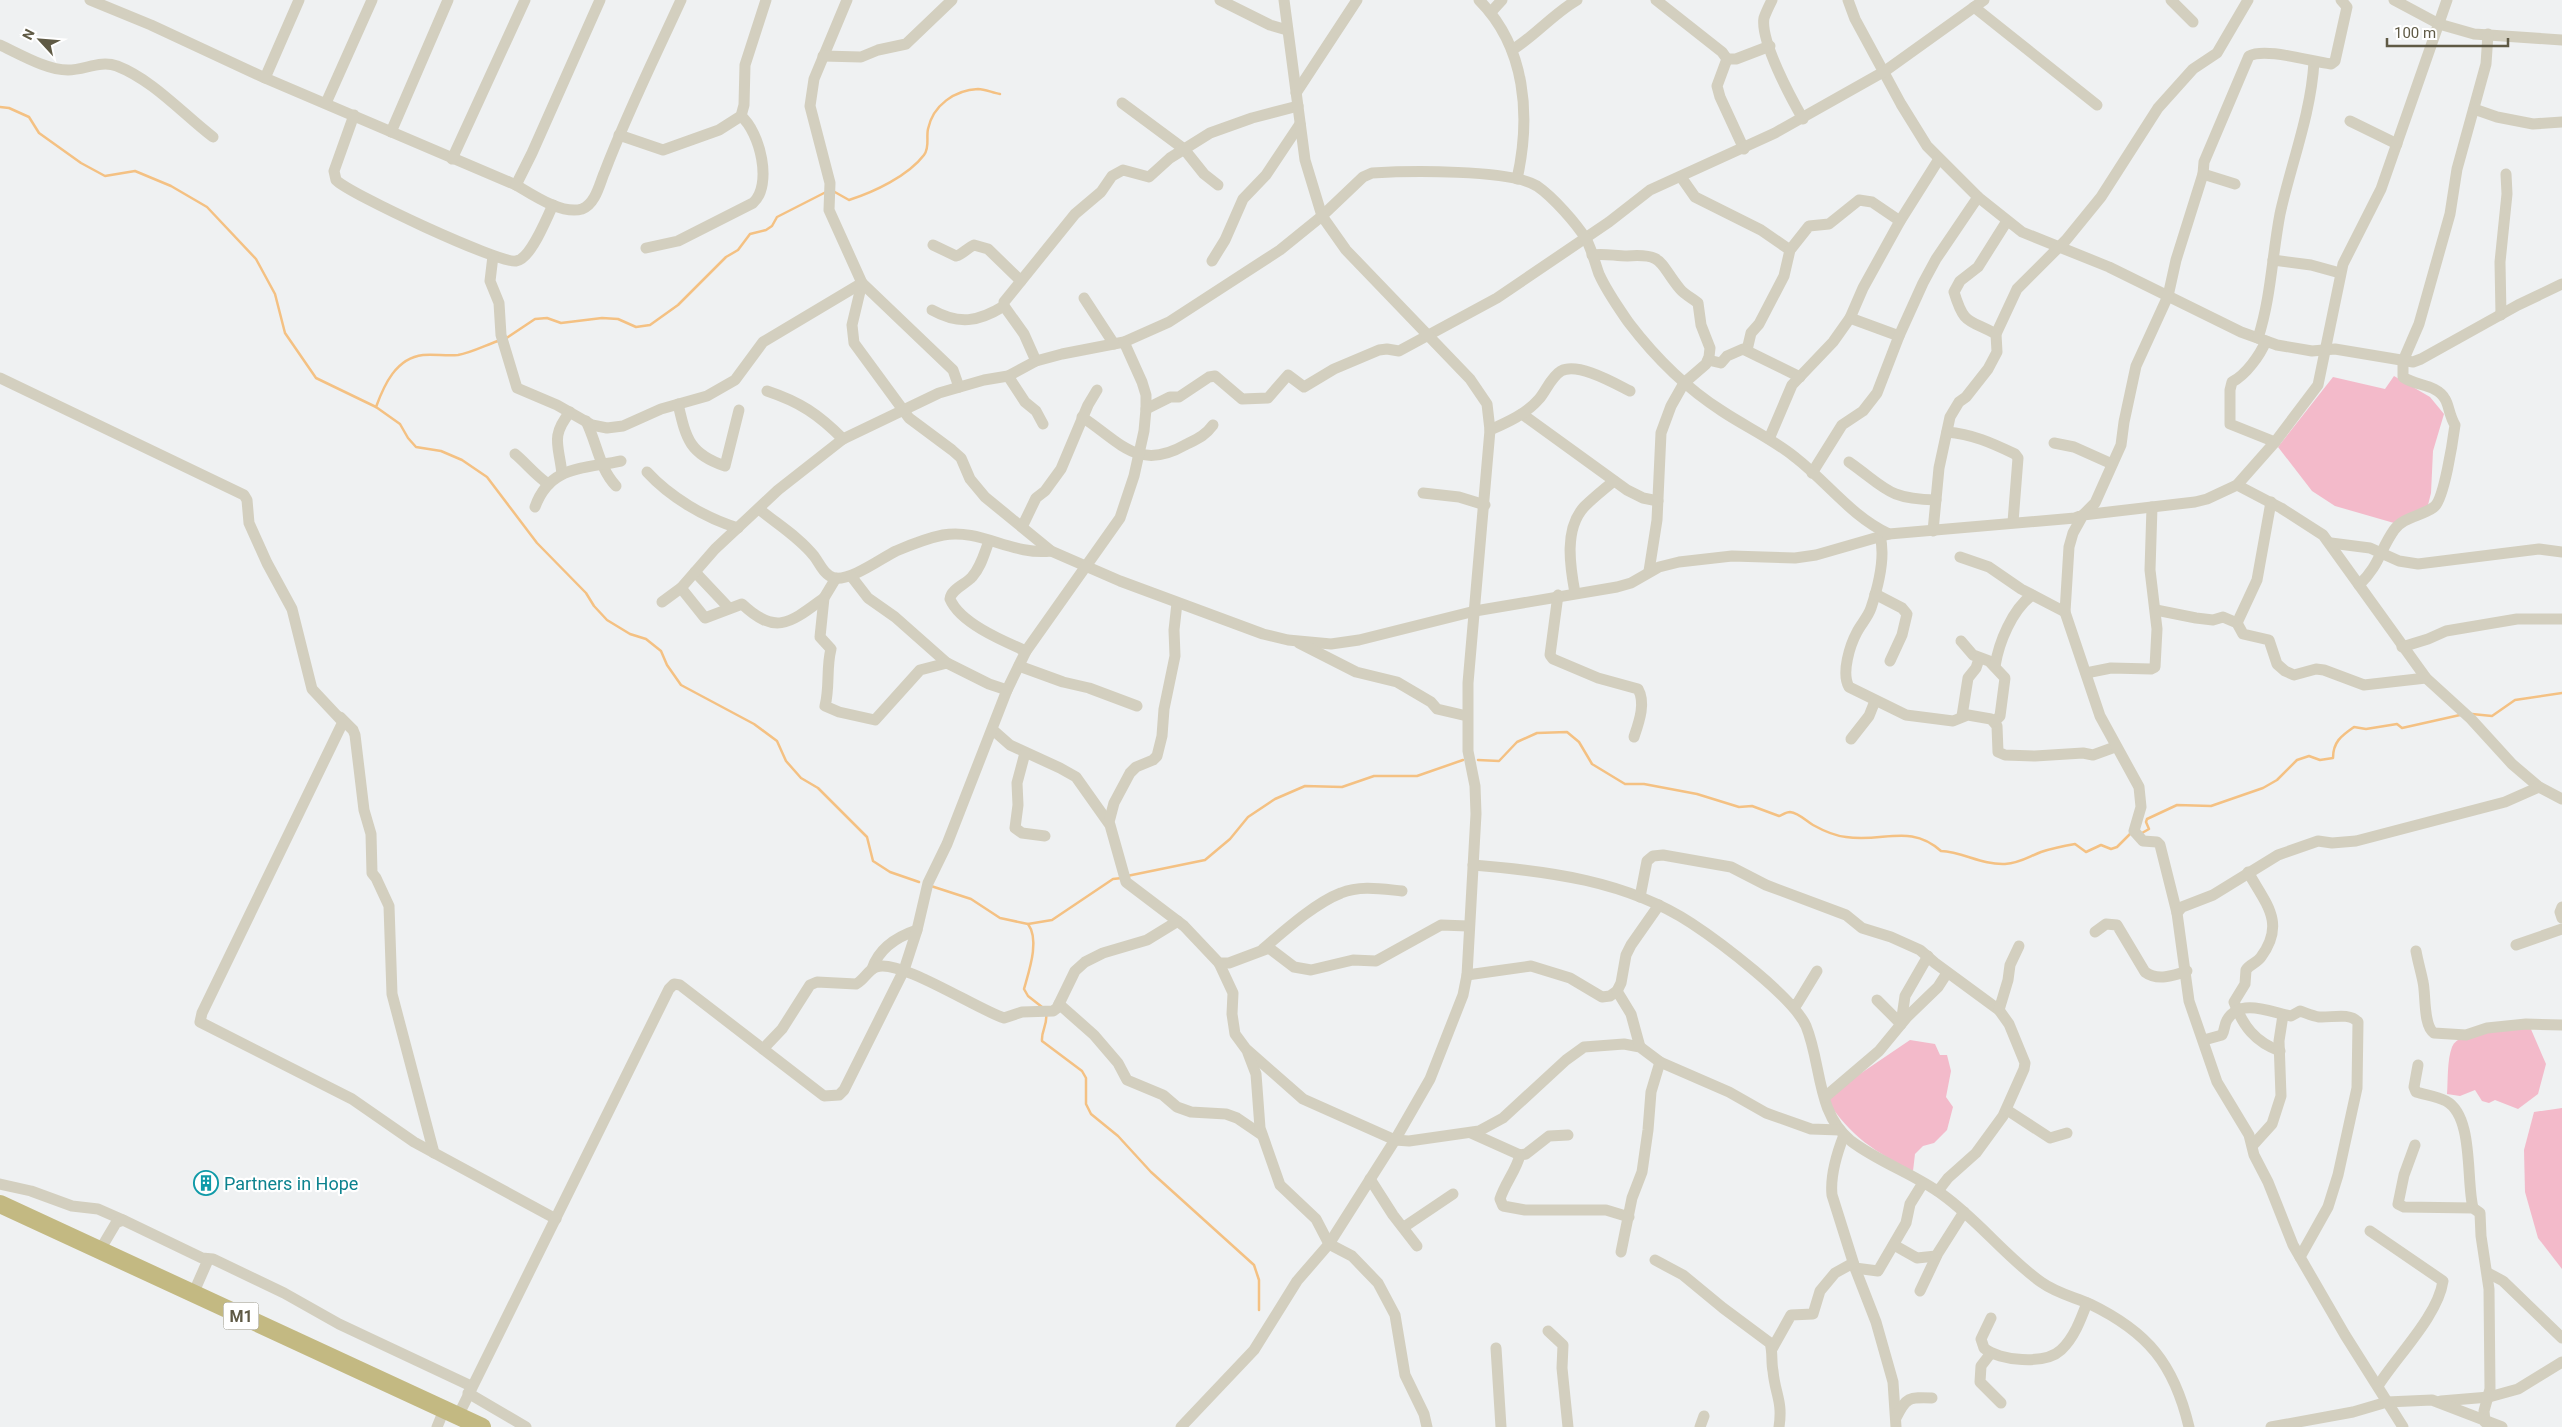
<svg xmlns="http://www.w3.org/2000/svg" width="2562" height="1427" font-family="Roboto,sans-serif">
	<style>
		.green { fill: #f3baca }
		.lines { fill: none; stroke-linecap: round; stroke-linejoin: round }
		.stream { stroke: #f4c183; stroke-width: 2.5 }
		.minor { stroke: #d3cfbf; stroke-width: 11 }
		.highway { stroke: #c3b982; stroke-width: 18 }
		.labels { text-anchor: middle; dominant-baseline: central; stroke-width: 4.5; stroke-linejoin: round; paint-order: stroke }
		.shield { fill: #fff; stroke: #8f8c7d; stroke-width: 1 }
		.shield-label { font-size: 16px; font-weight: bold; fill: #5f5a45 }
		.culture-label { font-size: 18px; fill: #0d838f; stroke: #fff; text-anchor: start }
	</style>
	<rect width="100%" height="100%" fill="#eff1f2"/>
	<g class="green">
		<polygon points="2394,376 2430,397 2444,414 2433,451 2431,493 2427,509 2394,523 2335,506 2312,491 2278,447 2333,377 2385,389"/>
		<path d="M 2530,1027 L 2546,1064 L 2538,1094 L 2518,1109 L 2495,1100 L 2489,1103 L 2482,1101 L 2475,1090 L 2460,1096 L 2447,1094 C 2448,1080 2447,1060 2452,1047 C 2459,1029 2513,1028 2530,1027 Z"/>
		<path d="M 1910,1040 L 1935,1044 L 1940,1055 L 1947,1055 L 1951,1071 L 1946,1097 L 1953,1107 L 1947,1130 L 1934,1143 L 1923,1146 L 1915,1154 L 1913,1171 C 1875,1152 1850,1136 1827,1100 L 1851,1080 Z"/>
		<polygon points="2562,1108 2562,1269 2538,1238 2525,1192 2524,1150 2534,1112"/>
	</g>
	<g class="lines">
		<g class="stream">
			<polyline points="0,107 9,108 29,117 39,133 81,163 105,176 135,171 171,186 207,207 256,259 275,294 285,333 316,378 376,407 400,424 408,438 416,447 441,451 462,460 487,477 537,543 586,593 594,606 607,620 630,634 646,639 661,651 667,665 681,685 754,724 777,741 786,761 801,778 818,788 867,837 873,861 890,872 919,882"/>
			<path d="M 833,191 L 849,200 C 874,192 908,176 924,155 C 930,147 926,138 928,129 C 933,105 955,90 978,89 C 985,89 993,93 1000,94"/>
			<polyline points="505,339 535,319 547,318 561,323 602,318 618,319 636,327 650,325 678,305 726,257 738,250 750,234 766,230 772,226 777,217 826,192"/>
			<path d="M 376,407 C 384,385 396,358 423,355 C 434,354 446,356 458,355 C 471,353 486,345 498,341"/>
			<polyline points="2472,714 2492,716 2515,700 2562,693"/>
			<path d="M 1478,760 L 1499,761 L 1517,742 L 1537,733 L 1567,732 L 1579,742 L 1592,764 L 1625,784 L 1644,784 L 1697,794 L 1739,807 L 1752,806 L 1779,816 C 1782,815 1786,812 1790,812 C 1799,813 1806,821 1813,825 C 1822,830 1836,836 1846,837 C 1883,843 1910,823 1941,851 C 1963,852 1982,865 2005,864 C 2020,863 2028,857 2041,852 C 2053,848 2063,846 2075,844 L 2086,852 L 2101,845 L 2111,849 L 2117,847 L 2131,833"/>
			<path d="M 2142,833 L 2149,829 L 2146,822 L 2147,819 L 2177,805 L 2211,806 L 2263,788 L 2277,780 L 2297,760 L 2309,756 L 2320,760 L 2333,758 C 2333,742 2341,736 2354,727 L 2366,729 L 2397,724 L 2402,728 L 2460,715"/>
			<polyline points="1127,876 1205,860 1230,839 1248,817 1275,799 1305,786 1342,787 1374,776 1417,776 1463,760"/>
			<polyline points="931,886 971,899 1000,918 1028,924 1052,920 1113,879 1122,878"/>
			<path d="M 1028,924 C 1040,940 1029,971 1024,989 L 1028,996 L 1042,1007"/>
			<path d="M 1046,1014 C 1048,1024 1041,1031 1042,1041 L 1082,1071 L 1086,1078 L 1086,1104 L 1091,1114 L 1118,1136 L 1151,1172 L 1254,1265 L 1259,1280 L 1259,1310"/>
		</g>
		<g class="minor">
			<path d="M 90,0 L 151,25 L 265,78 L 516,185 C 533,195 562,215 582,209 C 596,204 600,182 605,171 C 627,113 655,57 681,0"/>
			<polyline points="847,0 814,79 810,106 830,183 829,210 862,283 852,325 854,343 909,418 952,450 961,458 970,479 985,497 1051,551 1120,581 1263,634 1288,640 1331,644 1359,640 1475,611 1617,587 1631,583 1659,567 1679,562 1732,556 1795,558 1816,555 1889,534"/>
			<polyline points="1220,0 1270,25 1287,30"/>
			<path d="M 1479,0 C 1526,47 1531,116 1517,179"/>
			<polyline points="1656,0 1722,52 1727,59 1717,86 1720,97 1744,149"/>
			<path d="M 1772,0 C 1769,6 1766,12 1764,18 C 1760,41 1791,98 1803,119"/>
			<polyline points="1848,0 1855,19 1901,104 1927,146 1978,197 2022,232 2109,267 2241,332 2277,345 2312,351 2335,349 2413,362 2421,359 2518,305 2562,284"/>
			<polyline points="2171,0 2193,22"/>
			<polyline points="2394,0 2439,24 2474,34 2562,40"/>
			<polyline points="1974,7 2097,105"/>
			<polyline points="1491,12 1502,0"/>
			<path d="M 0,45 C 20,54 46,70 68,70 C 85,70 100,60 117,66 C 153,80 183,114 213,137"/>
			<path d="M 1512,50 C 1535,36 1553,14 1577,0"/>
			<polyline points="823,56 861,57 878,50 906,44 952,0"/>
			<polyline points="1727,59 1736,59 1770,46"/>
			<polyline points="265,78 299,0"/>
			<polyline points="1296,93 1357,0"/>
			<polyline points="326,103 372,0"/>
			<polyline points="1122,103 1184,149 1204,174 1218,185"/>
			<polyline points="2474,109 2497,117 2533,124 2562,122"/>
			<path d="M 354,115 L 334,171 L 336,180 C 349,194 500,264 516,261 C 531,259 546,219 553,205"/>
			<polyline points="2350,121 2397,144"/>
			<polyline points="391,132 448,0"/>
			<polyline points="619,135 663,150 719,130 741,116 744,105 745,65 766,0"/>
			<polyline points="452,159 525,0"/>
			<polyline points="2203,174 2235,184"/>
			<polyline points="1681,177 1695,197 1761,230 1790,250"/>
			<polyline points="516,185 532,153 600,0"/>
			<path d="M 933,245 L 956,256 C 963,254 967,248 974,245 L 988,249 L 1021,281"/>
			<path d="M 646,248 L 678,241 L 753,203 C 773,185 760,132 741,116"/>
			<path d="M 1592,255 C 1604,253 1615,256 1627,256 C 1665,253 1659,264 1680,289 C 1685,295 1692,298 1698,303 L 1701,325 L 1710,348 L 1709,357 L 1706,364 L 1684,383 L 1671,406 L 1661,433 L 1657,520 L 1649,571"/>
			<polyline points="493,256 490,281 499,303 501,335 517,388 557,405 592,425 607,428 623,426 661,409 707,396 735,380 763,342 862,283 953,370 959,387"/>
			<polyline points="2273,260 2311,265 2340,273"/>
			<polyline points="1212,261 1225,240 1243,199 1266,175 1300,124"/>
			<polyline points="1084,298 1114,344"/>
			<path d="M 932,310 C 959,325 978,322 1004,306"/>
			<polyline points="2501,315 2500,262 2507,194 2506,174"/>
			<polyline points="1850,318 1899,336"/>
			<path d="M 1996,334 C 1968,319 1964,325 1954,292 L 1960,281 L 1978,267 L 2007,221"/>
			<path d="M 2258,338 C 2271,298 2272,256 2280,214 C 2291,164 2311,114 2314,62"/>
			<path d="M 2266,341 C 2260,355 2246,375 2232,382 L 2230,390 L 2230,424 L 2275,442"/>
			<polyline points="1747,350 1751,333 1759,324 1784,276 1790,250 1809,226 1829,224 1859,200 1872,202 1900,221"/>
			<polyline points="1708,360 1721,363 1727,356 1743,349 1800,377"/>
			<polyline points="1036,361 1024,334 1004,306 1004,302 1075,214 1101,192 1112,176 1123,170 1149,177 1170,158 1210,133 1252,118 1298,106"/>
			<polyline points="1008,376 1025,402 1036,411 1043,424"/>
			<polyline points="0,378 244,495 247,500 249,523 267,563 292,609 312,689 342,721 342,724 202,1013 200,1022 352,1099 414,1142 556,1219"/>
			<path d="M 767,391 C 800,402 818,414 843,439"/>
			<path d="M 678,404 C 686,438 689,454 725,466 L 739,410"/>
			<polyline points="1146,409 1170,397 1179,397 1209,377 1215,376 1242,399 1268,398 1288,375 1304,387 1334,369 1379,350 1387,349 1399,351 1497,298 1609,222 1650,190 1775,133 1885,71 1984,0"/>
			<polyline points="1522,414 1627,490 1643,498 1658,501"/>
			<path d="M 1082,417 C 1119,441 1138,472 1185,445 C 1197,439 1205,436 1213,425"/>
			<path d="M 586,421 C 597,443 599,468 616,486"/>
			<path d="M 1490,430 C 1508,422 1526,414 1539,399 C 1546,391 1551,377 1561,371 C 1578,362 1614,383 1630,391"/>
			<path d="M 1947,432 C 1972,434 1992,443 2015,454 L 2018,458 L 2013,522"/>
			<polyline points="1769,439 1792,385 1833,342 1850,318 1863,288 1900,221 1939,159"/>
			<polyline points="2054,443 2074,447 2112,464"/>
			<path d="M 515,454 C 525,462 540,480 549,484"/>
			<path d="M 1849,462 C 1886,488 1887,499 1936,500"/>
			<path d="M 647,472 C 670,497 705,518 738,528"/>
			<polyline points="1812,473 1842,425 1863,411 1877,393 1899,336 1923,283 1936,259 1978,197"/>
			<path d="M 562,474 C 559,445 550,437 570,412"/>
			<polyline points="2237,485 2281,508 2323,535 2426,678 2471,719 2512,764 2539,787 2562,799"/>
			<polyline points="1423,493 1459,497 1485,505"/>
			<path d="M 535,507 C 550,465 584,469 621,461"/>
			<path d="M 759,509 C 777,524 799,537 814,556 C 820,564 824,575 834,578 C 851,581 880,559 896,551 C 910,545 928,538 943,535 C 980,528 1013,556 1051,551"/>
			<polyline points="1022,527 1036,498 1045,491 1061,469 1088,405 1097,390"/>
			<polyline points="1933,531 1939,468 1950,417 1959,402 1966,397 1988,369 1997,352 1996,334 2017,289 2066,240 2101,197 2158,108 2193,69 2217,53 2248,0"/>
			<path d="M 1880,536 C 1886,558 1878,587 1871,608 C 1868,617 1861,624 1857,632 C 1850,645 1841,673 1849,687 L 1906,715 L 1953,721 L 1968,715 L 1991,719 L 1997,726 L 1998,752 L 2005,755 L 2035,756 L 2083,753 L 2093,755 L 2115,747"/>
			<path d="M 989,541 C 984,554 981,567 972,577 C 966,584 951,589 950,599 C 960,623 1003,641 1026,651"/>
			<polyline points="2331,543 2370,548 2399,561 2418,564 2539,549 2562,552"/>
			<polyline points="1960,557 1989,567 2021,589 2065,612"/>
			<polyline points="695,572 729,608"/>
			<polyline points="851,576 868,598 895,617 947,663 989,684 1007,690"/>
			<path d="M 836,578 L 824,598 L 820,637 L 831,649 C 826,668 830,687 825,706 L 839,712 L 875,720 L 920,670 L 947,663"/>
			<path d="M 2359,585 C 2379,566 2380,550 2394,530 C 2403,517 2422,516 2434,507 C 2444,500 2453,440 2455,425 C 2449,415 2449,405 2445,399 C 2437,384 2415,386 2403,377 L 2403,361 L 2419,324 L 2450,214 L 2457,169 L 2486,64 L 2488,34"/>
			<path d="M 681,588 L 705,618 L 742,604 C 776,636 790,623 824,598"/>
			<path d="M 1575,593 C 1570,566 1564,529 1584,507 C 1593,498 1604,489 1614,481"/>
			<polyline points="1875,594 1902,608 1907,614 1902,635 1890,661"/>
			<path d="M 1558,595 L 1550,655 L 1553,659 L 1598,678 L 1638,689 C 1646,703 1639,722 1634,737"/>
			<path d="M 662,602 L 681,588 L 715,549 L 778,490 L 843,439 L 939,393 L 984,380 L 1008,376 L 1036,361 L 1062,354 L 1124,342 L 1169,322 L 1280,250 L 1322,216 L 1363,177 L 1372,173 C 1407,171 1510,169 1537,186 C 1553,197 1576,223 1586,239 C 1592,250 1595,263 1599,274 C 1607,292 1618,307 1629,323 C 1655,357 1686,388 1722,411 C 1746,427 1773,439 1796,458 C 1828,483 1851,516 1889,534 L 2075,518 L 2083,515 L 2095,503 L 2121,445 L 2124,422 L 2136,366 L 2168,296 L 2176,260 L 2203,174 L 2204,162 L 2249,56 C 2266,47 2311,62 2331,64 L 2335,61 L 2347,7 L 2341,0"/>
			<polyline points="2156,610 2196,618 2213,620 2223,617 2237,623 2243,634 2269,640 2277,664 2285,671 2294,675 2316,669 2324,670 2364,685 2426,678"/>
			<polyline points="2237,623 2257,580 2271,502"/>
			<polyline points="1961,641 1973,655 1989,661 2005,678 2000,716 1995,721"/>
			<polyline points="1299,643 1356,672 1397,682 1431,702 1437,709 1467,716"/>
			<polyline points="2402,647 2428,639 2446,631 2517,619 2561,619"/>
			<polyline points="1019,666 1063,682 1089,688 1137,706"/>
			<path d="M 1995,666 C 1999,642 2012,610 2032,595"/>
			<polyline points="2086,673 2111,668 2151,669 2155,667 2157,629 2150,570 2152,507"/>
			<polyline points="1962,716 1968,678 1976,668 1979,659"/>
			<polyline points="340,717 353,730 355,735 364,810 371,834 372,873 376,878 389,906 392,994 434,1153"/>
			<polyline points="993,730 1010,745 1060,768 1076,777 1110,825 1126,882 1184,926 1219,963 1229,963 1269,948 1294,967 1311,970 1353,960 1376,961 1441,925 1468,926"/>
			<polyline points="1851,739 1869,716 1875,701"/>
			<polyline points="1025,753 1017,783 1018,805 1015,828 1022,833 1045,836"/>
			<polyline points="1109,822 1114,803 1130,773 1136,767 1153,760 1157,756 1162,736 1164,709 1175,656 1174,630 1177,603"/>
			<path d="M 1473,865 C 1548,871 1627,881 1691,923 C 1720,942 1793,997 1806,1026 C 1822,1065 1816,1113 1851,1141 C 1880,1163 1915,1174 1943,1195 C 1979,1221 2006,1257 2041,1282 C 2056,1293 2074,1297 2090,1304 C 2148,1332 2174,1364 2189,1427"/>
			<path d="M 2248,872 C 2266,904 2286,923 2261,957 C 2257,963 2250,964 2246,970 L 2245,984 L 2234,1002 C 2243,1026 2255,1042 2280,1051"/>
			<polyline points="1640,897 1647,861 1653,856 1663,855 1731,867 1766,885 1846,915 1862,928 1891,937 1920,950 1935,963 1999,1010 2009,1024 2025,1063 2024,1069 2003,1116 1976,1153 1948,1178 1938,1191"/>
			<polyline points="2562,907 2560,912 2562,918"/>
			<polyline points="2177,913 2160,845 2157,842 2143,841 2134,831 2141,807 2139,787 2100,716 2065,612 2069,547 2073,533 2083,515 2195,502 2207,499 2237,485 2275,442 2318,385 2343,264 2381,189 2447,0"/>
			<path d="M 2095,932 L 2106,924 L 2117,925 L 2145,972 C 2157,981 2173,976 2187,971"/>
			<polyline points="2516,945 2562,929"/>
			<path d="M 1263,949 C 1284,931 1315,903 1341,893 C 1360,885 1382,889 1402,891"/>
			<path d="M 2416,951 C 2418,962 2421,972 2423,982 C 2426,995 2423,1026 2434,1033 L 2466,1035 L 2487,1028 L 2526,1024 L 2562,1025"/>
			<polyline points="1219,963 1233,993 1232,1014 1235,1034 1246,1049 1303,1099 1395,1140 1409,1141 1479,1131 1503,1118 1566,1060 1584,1047 1624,1044 1640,1047 1660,1062 1729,1092 1766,1113 1811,1129 1840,1130"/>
			<path d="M 872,969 C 879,948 896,937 917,930"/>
			<polyline points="1467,975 1531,966 1570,978 1602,997 1610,996 1617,991 1621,983 1626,955 1631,945 1659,905"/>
			<polyline points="1617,991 1631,1014 1640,1047"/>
			<polyline points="1877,1000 1901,1024"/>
			<polyline points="1059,1004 1094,1035 1118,1063 1127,1080 1163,1095 1177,1107 1191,1112 1226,1114 1237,1118 1262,1135"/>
			<polyline points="1792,1005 1797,1004 1817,971"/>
			<polyline points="1999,1010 2008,980 2010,965 2019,946"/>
			<polyline points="1901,1024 1905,996 1928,956"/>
			<path d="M 2204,1040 L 2222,1035 C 2225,1030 2224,1025 2227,1020 C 2241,997 2272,1013 2291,1016 L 2300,1011 C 2306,1013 2313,1016 2319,1017 C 2331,1018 2349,1012 2358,1022 L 2357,1088 L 2338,1175 L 2328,1207 L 2300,1257"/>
			<path d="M 763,1049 L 782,1029 L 810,985 L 817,982 L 856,984 C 864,980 868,970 876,967 C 899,958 978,1010 1004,1018 L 1022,1012 L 1053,1011 L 1057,1008 L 1075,971 L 1085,962 L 1103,953 L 1147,940 L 1178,921"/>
			<polyline points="1248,1053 1256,1074 1260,1128 1280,1185 1316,1219 1329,1244 1352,1256 1378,1283 1395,1315 1405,1375 1424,1414 1427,1427"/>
			<path d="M 2418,1065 L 2414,1087 L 2416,1092 C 2426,1095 2437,1096 2446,1101 C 2474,1116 2466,1180 2473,1208"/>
			<polyline points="1825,1097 1879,1051 1907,1017 1938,987 1947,973"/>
			<polyline points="2007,1110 2050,1138 2067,1133"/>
			<polyline points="1471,1133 1520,1155 1526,1154 1549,1136 1568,1135"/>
			<path d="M 1844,1135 C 1837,1153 1830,1176 1832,1195 L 1855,1268 L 1876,1322 L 1893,1382 L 1896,1427"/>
			<polyline points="2253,1145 2272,1124 2281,1096 2279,1041 2283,1015"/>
			<polyline points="2415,1145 2404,1175 2398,1204 2404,1207 2473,1208 2480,1213 2481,1236 2489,1289 2490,1389 2484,1411 2485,1422"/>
			<path d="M 1520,1155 C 1516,1171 1505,1183 1500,1199 L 1503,1206 L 1525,1210 L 1606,1210 L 1629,1217"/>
			<polyline points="1370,1179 1393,1215 1417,1246"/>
			<polyline points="0,1184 31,1191 72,1206 98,1209 123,1220"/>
			<polyline points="1404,1227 1453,1194"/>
			<path d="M 2370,1231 L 2443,1281 C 2438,1316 2396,1357 2378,1386"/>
			<polyline points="1894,1245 1917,1258 1936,1256"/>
			<polyline points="100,1250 116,1223 123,1220 202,1258 213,1259 284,1293 339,1324 471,1386"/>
			<polyline points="1621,1252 1632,1198 1642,1172 1648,1130 1651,1092 1660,1062"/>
			<path d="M 1655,1260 L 1683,1275 L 1723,1308 L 1770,1343 C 1773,1352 1771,1362 1773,1371 C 1775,1394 1783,1401 1779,1427"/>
			<polyline points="1855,1268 1878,1271 1906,1223 1910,1204 1923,1183"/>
			<polyline points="2488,1273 2503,1281 2562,1338"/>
			<polyline points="1920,1291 1938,1253 1964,1212"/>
			<polyline points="193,1294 208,1260"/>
			<path d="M 1991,1318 L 1981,1339 L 1984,1348 C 1999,1361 2045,1365 2061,1350 C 2074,1338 2081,1319 2087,1303"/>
			<polyline points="1548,1331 1563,1345 1562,1368 1568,1427"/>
			<polyline points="1496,1348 1501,1427"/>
			<polyline points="1772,1349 1791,1315 1813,1314 1820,1291 1835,1273 1853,1263"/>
			<polyline points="1991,1353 1981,1366 1980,1382 2001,1403"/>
			<polyline points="468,1393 526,1427"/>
			<polyline points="2441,1401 2489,1397 2518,1389 2562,1362"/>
			<polyline points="458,1416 669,989 674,984 680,985 824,1096 839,1095 844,1090 904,970 917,930 928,883 947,844 1007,690 1026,651 1120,518 1134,476 1144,431 1146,409 1146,395 1142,382 1124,342"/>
			<path d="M 1896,1418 C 1906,1397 1909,1397 1932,1398"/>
			<polyline points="437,1427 444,1410"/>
			<polyline points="1181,1427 1254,1350 1297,1281 1329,1244 1395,1140 1430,1079 1463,995 1467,975 1476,814 1475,786 1468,751 1468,683 1490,430 1487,404 1470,379 1346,250 1322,216 1305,160 1284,0"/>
			<polyline points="1700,1427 1704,1416"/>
			<polyline points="2271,1427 2353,1412 2387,1402 2432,1400 2502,1427"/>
			<polyline points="2403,1427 2345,1335 2293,1245 2268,1182 2254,1155 2249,1135 2217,1082 2189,1001 2177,913 2182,907 2213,895 2278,855 2318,841 2332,843 2356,841 2505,802 2539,787"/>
		</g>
		<polyline class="highway" points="0,1204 482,1427"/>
	</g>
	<defs>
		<symbol id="building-ring" viewBox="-11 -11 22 22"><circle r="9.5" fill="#fff" stroke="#0f9aa8" stroke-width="1.5"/><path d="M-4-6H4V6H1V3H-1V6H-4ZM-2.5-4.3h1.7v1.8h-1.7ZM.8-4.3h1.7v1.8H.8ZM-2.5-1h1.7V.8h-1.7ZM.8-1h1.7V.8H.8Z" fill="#0f9aa8"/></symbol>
	</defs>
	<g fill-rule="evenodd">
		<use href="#building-ring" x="192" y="1169" width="28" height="28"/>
	</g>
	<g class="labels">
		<rect class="shield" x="223.5" y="1302.5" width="35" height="27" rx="4"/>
		<g class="shield-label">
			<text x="241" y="1316">M1</text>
		</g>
		<g class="culture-label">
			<text x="224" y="1183">Partners in Hope</text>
		</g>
	</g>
	<g transform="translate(40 40) rotate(296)" stroke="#ffffff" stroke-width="4" paint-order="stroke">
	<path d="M0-4L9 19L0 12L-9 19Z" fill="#5f5a45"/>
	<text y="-8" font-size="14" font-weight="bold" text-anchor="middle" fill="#5f5a45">N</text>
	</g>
	<path d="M2387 38v8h121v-8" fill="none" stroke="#5f5a45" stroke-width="2.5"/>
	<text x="2394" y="38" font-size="15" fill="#5f5a45" stroke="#ffffff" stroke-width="4" paint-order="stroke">100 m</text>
</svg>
